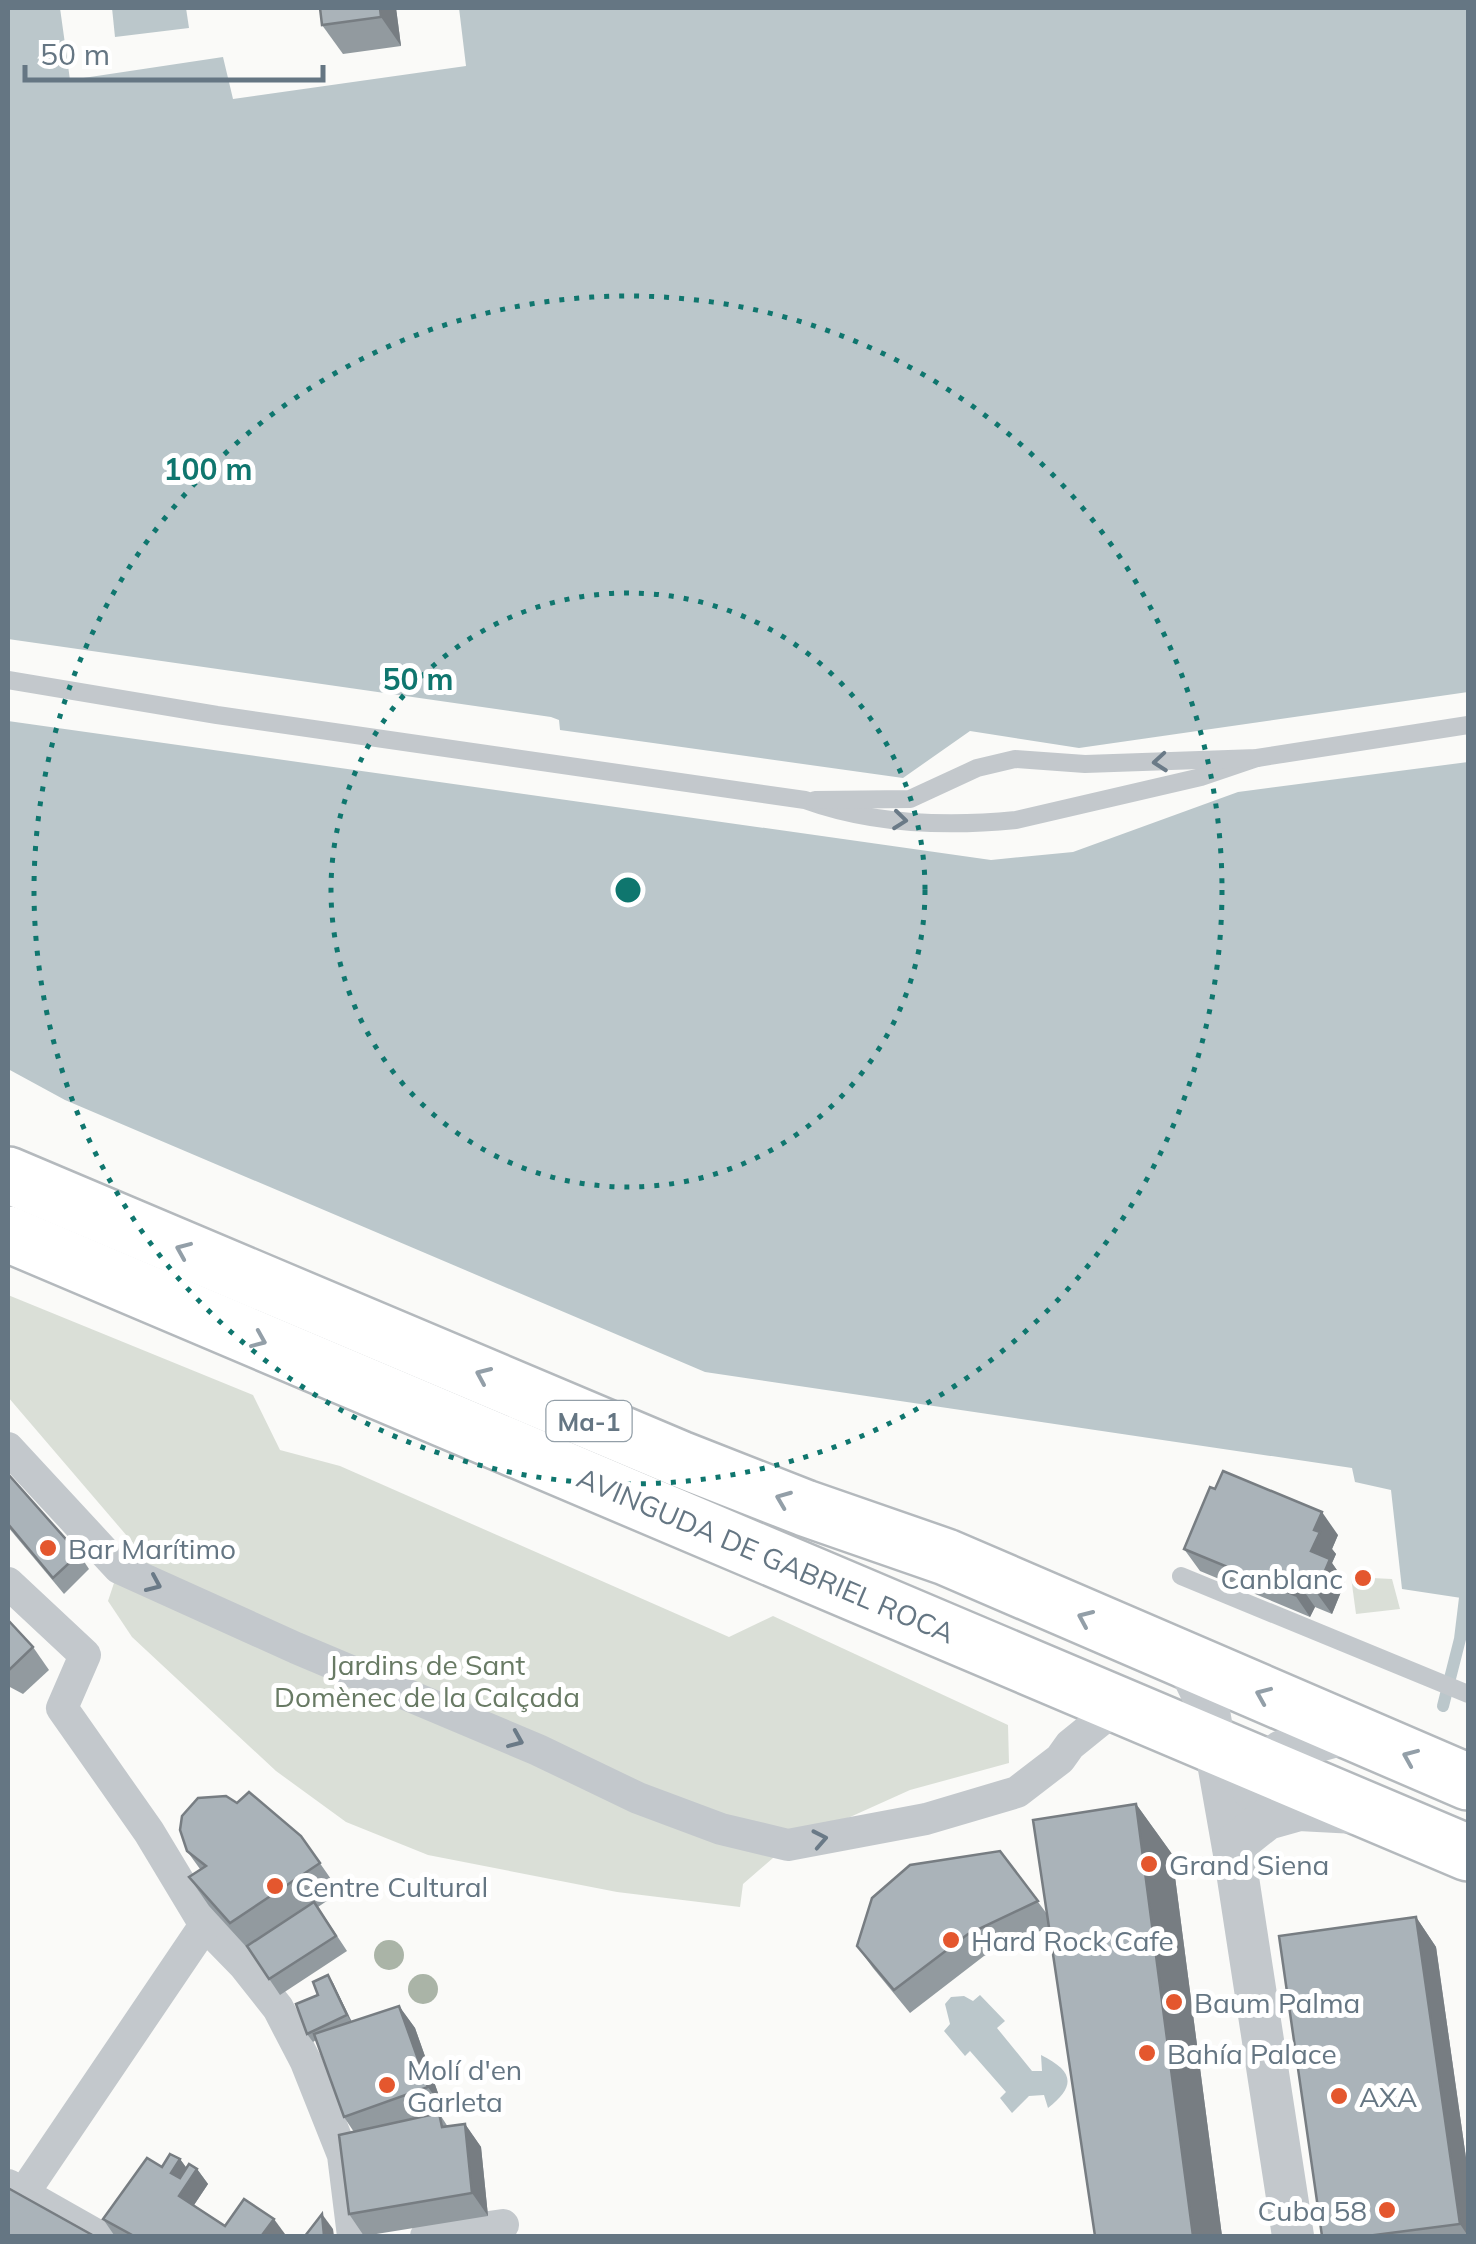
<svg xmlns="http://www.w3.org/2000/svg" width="1476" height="2244" font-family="Mulish,sans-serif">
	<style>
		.green { fill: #dadfd7 }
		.water { fill: #bbc7cb }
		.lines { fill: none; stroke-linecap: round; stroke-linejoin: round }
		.stream { stroke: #bbc7cb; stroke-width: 12 }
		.trunk-casing { stroke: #b4b9bd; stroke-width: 60 }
		.service { stroke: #c3c8cc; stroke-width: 18 }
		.minor { stroke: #c3c8cc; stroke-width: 32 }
		.tertiary { stroke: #c3c8cc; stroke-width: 42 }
		.trunk { stroke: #fff; stroke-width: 55 }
		.tree { fill: #aab4a7 }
		.wall { fill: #929a9f }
		.shaded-wall { fill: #777d82 }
		.building { fill: #aab3b9; stroke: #777d82; stroke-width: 2.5 }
		.oneway { stroke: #6a7a87 }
		.oneway2 { stroke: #939fa8 }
		.ring { fill: none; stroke: #0f766e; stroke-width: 5; stroke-dasharray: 5 10 }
		.poi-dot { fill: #e4572e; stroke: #fff; stroke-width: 4 }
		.labels { text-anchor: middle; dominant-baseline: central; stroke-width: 10; stroke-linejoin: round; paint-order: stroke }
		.shield { fill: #fff; stroke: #939fa8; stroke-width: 2.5 }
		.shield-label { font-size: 25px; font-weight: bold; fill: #657683 }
		.poi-label { font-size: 28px; fill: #657683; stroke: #fff; text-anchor: start }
		.street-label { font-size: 28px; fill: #657683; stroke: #fff }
		.park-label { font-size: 28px; fill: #687a64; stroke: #fff }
		.centre { fill: #0f766e; stroke: #fff; stroke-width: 5 }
		.ring-label { font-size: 30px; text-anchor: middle; font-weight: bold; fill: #0f766e; stroke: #fff; stroke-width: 10; stroke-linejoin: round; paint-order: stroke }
	</style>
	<rect width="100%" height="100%" fill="#fafaf8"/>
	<g class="green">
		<polygon points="8,1295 253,1395 280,1450 340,1466 729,1637 773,1616 1008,1725 1009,1763 910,1790 788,1845 743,1884 740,1907 617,1892 428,1855 346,1822 276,1771 132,1637 108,1601 119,1568 133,1543 8,1397"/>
		<polygon points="1351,1577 1392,1579 1400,1609 1356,1614"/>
	</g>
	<g class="water">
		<polygon points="8,8 60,8 70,80 223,57 233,99 466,66 459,8 1468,8 1468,692 1079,748 970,731 903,778 560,730 559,720 551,717 8,639"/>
		<polygon points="112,8 186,8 189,28 115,37"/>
		<polygon points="8,721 991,860 1073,852 1238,792 1468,762 1468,1599 1402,1589 1391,1490 1355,1482 1352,1468 705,1372 65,1100 8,1069"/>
		<path d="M 980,1995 L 1005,2021 L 997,2028 L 1032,2071 L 1042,2071 L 1041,2055 C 1073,2071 1077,2085 1048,2108 L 1044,2095 L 1029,2096 L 1012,2113 L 1000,2098 L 1006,2092 L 970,2051 L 965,2056 L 944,2031 L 950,2024 L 945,2004 L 951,1997 L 964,1996 L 973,2001 Z"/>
	</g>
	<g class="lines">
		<polyline class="stream" points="1443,1706 1460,1639 1465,1598"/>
		<defs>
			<g id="trunk">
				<polyline points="8,1175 680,1459 805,1508 946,1557 1468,1782"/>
				<polyline points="8,1234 1468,1853"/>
			</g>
		</defs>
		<use href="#trunk" class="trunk-casing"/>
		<g class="service">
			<path d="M 8,680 L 217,715 L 805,800 C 871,824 946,827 1016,820 L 1201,777 L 1257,758"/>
			<polyline points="815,800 910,799 977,768 1015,759 1085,764 1257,758 1468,725"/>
			<polyline points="1181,1576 1468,1694"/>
		</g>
		<g class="minor">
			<polyline points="8,1448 119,1568 296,1648 538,1750 638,1798 721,1829 788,1845 926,1819 1017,1792 1060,1759 1070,1745 1112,1711 1126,1707"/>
			<polyline points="8,1583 85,1655 62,1708 149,1832 205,1925 244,1965 278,2008 306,2062 343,2155 353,2236"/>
			<polyline points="8,2185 98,2236"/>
			<polyline points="23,2194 205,1925"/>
			<polyline points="426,2236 503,2225"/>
		</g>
		<g class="tertiary">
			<polyline points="1175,1657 1193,1675 1208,1706 1236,1865 1293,2236"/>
			<polyline points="1253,1790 1262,1766 1282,1751 1351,1732"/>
			<polyline points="1233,1846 1267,1819 1299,1810 1356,1813"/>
		</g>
		<use href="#trunk" class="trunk"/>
	</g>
	<g class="tree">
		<circle cx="389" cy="1955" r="15"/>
		<circle cx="423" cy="1989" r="15"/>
	</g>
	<g class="wall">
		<polygon points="396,8 401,46 343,54 322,25"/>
		<polygon points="8,1474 79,1554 89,1569 64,1594 8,1527"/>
		<polygon points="1215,1489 1338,1535 1332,1549 1336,1554 1332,1563 1345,1582 1332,1614 1315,1607 1310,1617 1200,1571 1184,1549"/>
		<polygon points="8,1620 33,1647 49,1670 23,1694 8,1686"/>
		<polygon points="237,1803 301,1836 340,1892 318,1907 347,1951 280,1995 251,1952 209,1906 189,1877 200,1869 187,1851"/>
		<polygon points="1136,1804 1172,1854 1222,2236 1095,2236 1049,1927 984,1956 910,2013 873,1968 857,1946 1000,1851 1047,1914"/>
		<polygon points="1416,1917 1436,1947 1468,2172 1468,2236 1322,2236"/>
		<polygon points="328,1975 333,1983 352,2022 399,2006 415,2028 444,2110 425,2116 439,2113 448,2127 465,2124 481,2147 488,2216 364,2236 349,2214 354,2132 344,2117 316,2040 313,2042 307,2034 318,1995"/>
		<polygon points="180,2159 187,2169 197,2169 208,2184 194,2205 225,2226 285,2234 284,2236 117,2236 114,2235 103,2219"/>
	</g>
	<g class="shaded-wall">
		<polygon points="380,8 396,8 401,46 381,17"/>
		<polygon points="1322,1512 1338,1535 1332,1549 1336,1554 1332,1563 1345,1582 1332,1614 1316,1592 1311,1551 1314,1530"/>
		<polygon points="1299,1584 1315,1607 1310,1617 1295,1595"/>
		<polygon points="1136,1804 1172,1854 1222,2236 1193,2236"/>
		<polygon points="1416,1917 1436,1947 1468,2172 1468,2236 1460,2224"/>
		<polygon points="328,1975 333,1983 352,2023 347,2015"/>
		<polygon points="399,2006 415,2028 444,2110 428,2087"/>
		<polygon points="465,2124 481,2147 488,2216 472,2193"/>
		<polygon points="180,2159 191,2174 182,2189 171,2173"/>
		<polygon points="197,2169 208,2184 190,2211 179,2196"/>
		<polygon points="322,2214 333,2229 334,2236 324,2236"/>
		<polygon points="274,2219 285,2234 284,2236 264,2236 262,2235"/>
	</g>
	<g class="building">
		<polygon points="320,8 380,8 381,17 322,25"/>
		<polygon points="1223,1471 1322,1512 1314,1530 1320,1532 1311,1551 1330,1559 1316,1592 1299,1584 1295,1595 1184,1549 1210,1487 1215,1489"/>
		<polygon points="8,1474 79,1554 53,1578 8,1524"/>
		<polygon points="8,1620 33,1647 8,1671"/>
		<polygon points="249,1792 301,1836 320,1863 230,1923 189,1877 206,1866 187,1851 180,1830 182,1816 198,1798 226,1796 237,1803"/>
		<polygon points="1136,1804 1193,2236 1095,2236 1033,1820"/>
		<polygon points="1000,1851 1038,1901 968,1934 894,1990 857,1946 872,1898 910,1865"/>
		<polygon points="314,1902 336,1936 269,1979 247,1946"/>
		<polygon points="1416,1917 1460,2224 1367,2236 1322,2236 1279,1936"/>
		<polygon points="328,1975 347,2015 307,2034 296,2004 318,1995 313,1982"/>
		<polygon points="399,2006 428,2087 344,2117 314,2034"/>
		<polygon points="439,2113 442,2127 465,2124 472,2193 349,2214 339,2135"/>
		<polygon points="170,2154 180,2159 171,2173 180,2178 189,2164 197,2169 179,2196 225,2226 244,2199 274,2219 262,2235 265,2236 134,2236 103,2219 147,2158 162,2167"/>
		<polygon points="8,2188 94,2236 8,2236"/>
		<polygon points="322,2214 324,2236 305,2236"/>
	</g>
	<defs><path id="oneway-chevron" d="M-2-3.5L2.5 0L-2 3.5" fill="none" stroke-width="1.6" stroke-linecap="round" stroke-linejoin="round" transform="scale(2.5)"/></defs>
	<g class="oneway">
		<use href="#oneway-chevron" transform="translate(1160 762) rotate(175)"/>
		<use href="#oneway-chevron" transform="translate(900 820) rotate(6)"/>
		<use href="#oneway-chevron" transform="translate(154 1584) rotate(24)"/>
		<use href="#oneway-chevron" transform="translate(516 1740) rotate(23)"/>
		<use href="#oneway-chevron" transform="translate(820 1839) rotate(-11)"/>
	</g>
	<g class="oneway2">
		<use href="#oneway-chevron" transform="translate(183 1250) rotate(-157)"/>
		<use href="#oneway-chevron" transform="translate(259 1340) rotate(23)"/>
		<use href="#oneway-chevron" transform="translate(483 1375) rotate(-156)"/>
		<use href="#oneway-chevron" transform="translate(783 1499) rotate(-158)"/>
		<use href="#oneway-chevron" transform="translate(1085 1618) rotate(-156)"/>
		<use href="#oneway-chevron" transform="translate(1263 1695) rotate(-157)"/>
		<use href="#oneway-chevron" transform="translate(1410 1757) rotate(-157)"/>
	</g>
	<g class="ring">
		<circle cx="628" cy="890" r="297"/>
		<circle cx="628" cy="890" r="594"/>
	</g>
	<g class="poi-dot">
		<circle cx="48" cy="1548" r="10"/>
		<circle cx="1363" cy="1578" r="10"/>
		<circle cx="1149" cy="1864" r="10"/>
		<circle cx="275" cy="1886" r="10"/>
		<circle cx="951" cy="1940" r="10"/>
		<circle cx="1174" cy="2002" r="10"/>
		<circle cx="1147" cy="2053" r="10"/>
		<circle cx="387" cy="2085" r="10"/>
		<circle cx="1339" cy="2096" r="10"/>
		<circle cx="1387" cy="2210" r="10"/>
	</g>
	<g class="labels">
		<rect class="shield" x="546.5" y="1401" width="85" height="40" rx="8"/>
		<g class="shield-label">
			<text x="589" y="1421">Ma-1</text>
		</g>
		<g class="poi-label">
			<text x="68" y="1548">Bar Marítimo</text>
			<text x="1343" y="1578" text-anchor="end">Canblanc</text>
			<text x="1169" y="1864">Grand Siena</text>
			<text x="295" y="1886">Centre Cultural</text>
			<text x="971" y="1940">Hard Rock Cafe</text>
			<text x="1194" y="2002">Baum Palma</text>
			<text x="1167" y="2053">Bahía Palace</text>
			<text x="407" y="2069">Molí d'en<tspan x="407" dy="32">Garleta</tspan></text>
			<text x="1359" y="2096">AXA</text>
			<text x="1367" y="2210" text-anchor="end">Cuba 58</text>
		</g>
		<g class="street-label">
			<text transform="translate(766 1555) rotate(23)">AVINGUDA DE GABRIEL ROCA</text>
		</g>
		<g class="park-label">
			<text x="427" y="1664">Jardins de Sant<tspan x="427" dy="32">Domènec de la Calçada</tspan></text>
		</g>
	</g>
	<circle cx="628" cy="890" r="15" class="centre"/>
	<g class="ring-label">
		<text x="208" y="480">100 m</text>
		<text x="418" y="690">50 m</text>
	</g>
	<rect width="1476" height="2244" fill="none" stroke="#657683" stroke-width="20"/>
	<path d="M25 65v15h298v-15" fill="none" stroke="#657683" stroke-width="5"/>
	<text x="40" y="65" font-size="30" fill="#657683" stroke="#ffffff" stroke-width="8" paint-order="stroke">50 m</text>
</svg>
